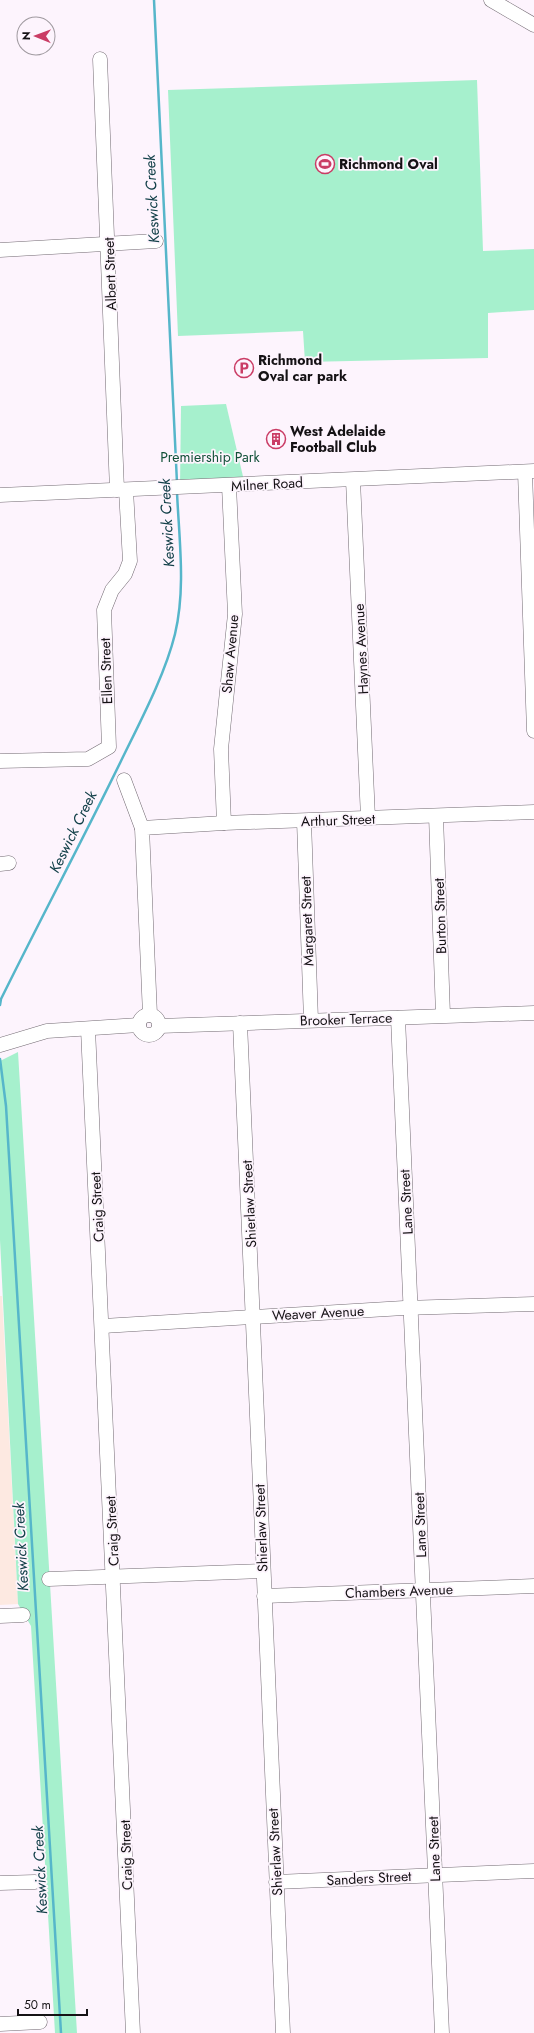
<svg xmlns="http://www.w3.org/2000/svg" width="534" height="2033" font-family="Jost,sans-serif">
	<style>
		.commercial { fill: #fde9e1 }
		.green { fill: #a6f0cd }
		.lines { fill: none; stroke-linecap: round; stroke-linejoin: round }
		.stream { stroke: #56b6ca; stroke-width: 2.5 }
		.minor-casing { stroke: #736b73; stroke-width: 15 }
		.minor { stroke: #fff; stroke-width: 14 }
		.labels { text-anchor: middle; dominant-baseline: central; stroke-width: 3.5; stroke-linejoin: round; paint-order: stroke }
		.poi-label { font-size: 14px; font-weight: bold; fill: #151215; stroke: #fdf4fd; text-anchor: start }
		.street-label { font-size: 14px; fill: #151215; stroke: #fdf4fd }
		.park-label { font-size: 14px; fill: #115038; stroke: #fdf4fd }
		.water-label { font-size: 15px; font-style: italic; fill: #134049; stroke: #fdf4fd }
	</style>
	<rect width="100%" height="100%" fill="#fdf4fd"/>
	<polygon class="commercial" points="0,1296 2,1296 18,1604 0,1605"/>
	<g class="green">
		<polygon points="477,80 483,251 534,249 534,310 488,313 488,358 305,362 303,331 178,336 168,90"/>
		<polygon points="226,404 245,485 180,488 181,406"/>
		<polygon points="18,1052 77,2033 55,2033 31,1626 18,1604 0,1240 0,1061"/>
	</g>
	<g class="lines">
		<g class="stream">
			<polyline points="154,0 177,483"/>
			<path d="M 0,1005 L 1,999 C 40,920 82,841 121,761 C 140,722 165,675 175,634 C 186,588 179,539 177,492"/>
			<polyline points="0,1059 6,1106 61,2033"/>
		</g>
		<defs>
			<g id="minor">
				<polyline points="491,0 534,25"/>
				<polyline points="100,59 117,490"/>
				<polyline points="0,250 156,241"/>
				<polyline points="525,472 534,731"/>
				<polyline points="353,480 368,818"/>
				<polyline points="0,495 534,471"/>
				<polyline points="0,761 88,759 109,747 104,610 112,590 125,574 130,561 126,490"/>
				<polyline points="124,780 142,828"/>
				<polyline points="436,816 443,1015"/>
				<polyline points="304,821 311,1020"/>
				<polyline points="224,823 221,749 235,614 229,486"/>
				<polyline points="0,864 9,863"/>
				<polyline points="150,1015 142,828 224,823 534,812"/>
				<circle cx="149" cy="1025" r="10"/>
				<polyline points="398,1018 442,2033"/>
				<path d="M 240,1023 C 256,1360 268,1696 283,2033"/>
				<polyline points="159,1026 534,1013"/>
				<polyline points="88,1029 133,2033"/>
				<polyline points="0,1045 47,1031 139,1025"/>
				<polyline points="103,1326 404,1308 534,1304"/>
				<polyline points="49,1579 263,1571"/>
				<polyline points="264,1596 534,1586"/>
				<polyline points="0,1616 23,1615"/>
				<polyline points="276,1882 534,1871"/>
				<polyline points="0,1883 35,1882"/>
				<polyline points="0,2024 40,2022"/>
			</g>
		</defs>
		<use href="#minor" class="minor-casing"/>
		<use href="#minor" class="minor"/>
	</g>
	<defs>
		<symbol id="stadium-ring" viewBox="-11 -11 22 22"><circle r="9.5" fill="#fdf4fd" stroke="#ca3c65" stroke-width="1.5"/><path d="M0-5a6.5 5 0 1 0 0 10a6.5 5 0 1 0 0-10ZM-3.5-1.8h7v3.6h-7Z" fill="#ca3c65"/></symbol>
		<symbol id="parking-ring" viewBox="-11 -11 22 22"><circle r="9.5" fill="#fdf4fd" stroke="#ca3c65" stroke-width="1.5"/><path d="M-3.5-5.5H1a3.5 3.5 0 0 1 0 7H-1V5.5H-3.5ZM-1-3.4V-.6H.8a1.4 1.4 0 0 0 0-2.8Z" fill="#ca3c65"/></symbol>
		<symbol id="building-ring" viewBox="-11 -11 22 22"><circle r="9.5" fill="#fdf4fd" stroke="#ca3c65" stroke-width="1.5"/><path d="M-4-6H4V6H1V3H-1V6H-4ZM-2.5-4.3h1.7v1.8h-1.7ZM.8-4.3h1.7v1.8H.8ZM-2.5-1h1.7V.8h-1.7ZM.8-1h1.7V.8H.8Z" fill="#ca3c65"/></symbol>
	</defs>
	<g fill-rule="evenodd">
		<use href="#stadium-ring" x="314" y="153" width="22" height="22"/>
		<use href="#parking-ring" x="233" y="357" width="22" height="22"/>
		<use href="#building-ring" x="265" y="428" width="22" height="22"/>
	</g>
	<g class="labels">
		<g class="poi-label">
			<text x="339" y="164">Richmond Oval</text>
			<text x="258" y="360">Richmond<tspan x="258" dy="16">Oval car park</tspan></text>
			<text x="290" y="431">West Adelaide<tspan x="290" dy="16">Football Club</tspan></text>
		</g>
		<g class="street-label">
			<text transform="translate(110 274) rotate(-92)">Albert Street</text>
			<text transform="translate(267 484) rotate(-3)">Milner Road</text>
			<text transform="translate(361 649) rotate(-93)">Haynes Avenue</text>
			<text transform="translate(230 654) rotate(-85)">Shaw Avenue</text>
			<text transform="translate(106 671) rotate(-92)">Ellen Street</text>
			<text transform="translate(338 820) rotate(-2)">Arthur Street</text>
			<text transform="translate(440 916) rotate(-92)">Burton Street</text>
			<text transform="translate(307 921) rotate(-92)">Margaret Street</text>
			<text transform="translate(346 1019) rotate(-2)">Brooker Terrace</text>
			<text transform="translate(406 1202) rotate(-93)">Lane Street</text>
			<text transform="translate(249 1204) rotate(-93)">Shierlaw Street</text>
			<text transform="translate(97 1207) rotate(-93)">Craig Street</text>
			<text transform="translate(318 1313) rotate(-3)">Weaver Avenue</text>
			<text transform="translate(420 1525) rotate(-92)">Lane Street</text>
			<text transform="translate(261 1528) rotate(-92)">Shierlaw Street</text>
			<text transform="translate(112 1531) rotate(-93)">Craig Street</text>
			<text transform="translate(399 1591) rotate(-2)">Chambers Avenue</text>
			<text transform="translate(434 1849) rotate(-92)">Lane Street</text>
			<text transform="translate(275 1852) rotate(-93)">Shierlaw Street</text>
			<text transform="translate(126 1855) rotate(-92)">Craig Street</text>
			<text transform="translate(369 1878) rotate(-3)">Sanders Street</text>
		</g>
		<g class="park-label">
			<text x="210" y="457">Premiership Park</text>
		</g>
		<g class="water-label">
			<text transform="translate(152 199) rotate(-93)">Keswick Creek</text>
			<text transform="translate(167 523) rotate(-93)">Keswick Creek</text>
			<text transform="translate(73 832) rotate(-64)">Keswick Creek</text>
			<text transform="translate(21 1547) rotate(-93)">Keswick Creek</text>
			<text transform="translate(40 1870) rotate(-93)">Keswick Creek</text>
		</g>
	</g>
	<g transform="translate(36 36) rotate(271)"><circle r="19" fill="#fdf4fd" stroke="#a09aa0"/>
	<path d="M0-3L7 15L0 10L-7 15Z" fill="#ca3c65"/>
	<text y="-6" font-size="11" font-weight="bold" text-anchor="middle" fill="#151215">N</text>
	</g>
	<path d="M18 2009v6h69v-6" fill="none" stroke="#151215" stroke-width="2"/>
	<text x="24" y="2009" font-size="12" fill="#151215" stroke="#fdf4fd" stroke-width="3" paint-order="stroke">50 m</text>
</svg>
